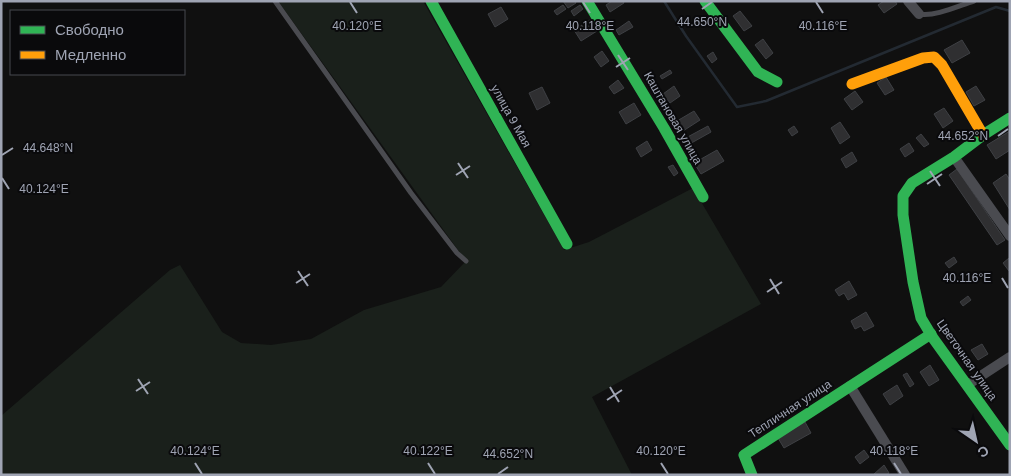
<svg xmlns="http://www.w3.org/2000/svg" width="1011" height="476" font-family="Arial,sans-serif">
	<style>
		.green { fill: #1a201b }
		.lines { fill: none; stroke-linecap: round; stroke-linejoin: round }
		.stream { stroke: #232a32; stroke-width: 2.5 }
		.building { fill: #2f2f31; stroke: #3e4044 }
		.lane { stroke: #4a4b50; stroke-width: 5 }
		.street { stroke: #4a4b50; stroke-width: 10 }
		.fast { stroke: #30b455; stroke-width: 11 }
		.slow { stroke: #ff9f0a; stroke-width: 11 }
		.ticks { fill: none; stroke: #9fa4b3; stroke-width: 2 }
		.labels { text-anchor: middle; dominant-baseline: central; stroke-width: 4; stroke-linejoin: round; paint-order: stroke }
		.street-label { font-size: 12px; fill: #9fa4b3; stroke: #0a0a0c }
		.ticks-label { font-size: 12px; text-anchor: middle; fill: #9fa4b3; stroke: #0a0a0c; stroke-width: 4; stroke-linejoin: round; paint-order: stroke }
	</style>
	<rect width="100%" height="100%" fill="#101010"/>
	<polygon class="green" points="278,1 423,1 564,250 589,242 693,188 761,304 592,397 632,475 1,475 1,416 170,270 180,265 222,332 241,343 271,345 311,339 364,310 441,287 466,261"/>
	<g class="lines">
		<polyline class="stream" points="664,1 686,36 737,107 766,101 996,7 1010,11"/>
	</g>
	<g class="building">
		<polygon points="563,1 575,1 576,3 568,8"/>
		<polygon points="612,1 623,1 624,3 610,12 606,5"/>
		<polygon points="884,1 895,1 897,4 884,13 878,5"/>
		<polygon points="563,5 566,9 557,15 554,11"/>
		<polygon points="580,5 583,9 574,16 571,11"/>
		<polygon points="501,7 508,19 495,27 488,14"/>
		<polygon points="740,11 752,26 744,31 733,16"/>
		<polygon points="590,20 597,31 581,41 574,30"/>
		<polygon points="629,21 633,27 619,35 616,30"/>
		<polygon points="763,39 773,53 766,59 755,45"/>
		<polygon points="962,40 970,53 952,63 944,50"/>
		<polygon points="602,51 609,61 601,67 594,57"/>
		<polygon points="713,52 717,59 712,63 707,56"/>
		<polygon points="670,70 672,73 662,79 660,76"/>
		<polygon points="886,77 894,90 885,95 877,83"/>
		<polygon points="618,80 624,88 614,94 609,87"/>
		<polygon points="674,86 680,96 670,103 663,94"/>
		<polygon points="976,86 985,100 974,106 966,92"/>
		<polygon points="542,87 550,103 537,110 529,93"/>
		<polygon points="855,91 863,102 852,110 844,99"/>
		<polygon points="634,103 641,115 626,124 619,112"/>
		<polygon points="944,108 953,121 943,128 934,114"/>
		<polygon points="694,111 700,120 683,131 677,121"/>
		<polygon points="840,122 850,137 840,144 831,128"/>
		<polygon points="708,126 711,132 686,146 682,140"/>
		<polygon points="794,126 798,132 792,136 788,130"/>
		<polygon points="1010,131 1010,150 996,159 987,145"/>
		<polygon points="921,134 929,144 924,147 916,138"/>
		<polygon points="647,141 652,150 641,157 636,148"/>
		<polygon points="909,143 914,151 905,157 900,149"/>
		<polygon points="717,150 724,161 701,174 694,163"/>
		<polygon points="852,152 857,161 846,168 841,159"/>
		<polygon points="673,165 678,173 674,176 668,167"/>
		<polygon points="957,169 1005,240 997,245 949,175"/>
		<polygon points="1006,174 1010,180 1010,210 993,183"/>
		<polygon points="954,257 957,262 949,268 945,263"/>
		<polygon points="1009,258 1010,270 1009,271 1003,263"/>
		<polygon points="849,281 857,295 848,300 844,293 839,296 835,290"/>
		<polygon points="968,296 971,300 963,306 960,302"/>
		<polygon points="866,312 874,326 864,331 861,326 855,329 851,321"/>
		<polygon points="982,344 988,354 978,360 971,350"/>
		<polygon points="930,365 939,380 929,386 920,372"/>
		<polygon points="907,373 914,384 910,387 903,375"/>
		<polygon points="897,385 903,396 890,405 883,394"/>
		<polygon points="805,422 811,433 784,448 778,438"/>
		<polygon points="864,450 869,457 860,464 855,457"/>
		<polygon points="884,465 889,473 886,475 873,475"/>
	</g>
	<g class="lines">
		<g class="lane">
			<polyline points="275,1 411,193 457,253 466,261"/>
			<path d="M 919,14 C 935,17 958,6 974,1"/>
		</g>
		<g class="street">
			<polyline points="908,1 919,14"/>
			<polyline points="954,157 1010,236"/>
			<polyline points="967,385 1010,357"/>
			<polyline points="850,386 905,475"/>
		</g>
		<g class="fast">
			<polyline points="431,1 567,244"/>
			<polyline points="587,1 664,128 703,197"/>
			<polyline points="705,1 758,72 777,82"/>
			<polyline points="1010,118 983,135 954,157 912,183 903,196 903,215 913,282 921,318 933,338 1010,445"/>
			<polyline points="752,475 744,455 931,334"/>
		</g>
		<polyline class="slow" points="852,84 923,58 934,57 942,65 983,135"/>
	</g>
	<path class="ticks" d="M 350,2 L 357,13M 583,2 L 590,13M 816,2 L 823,13M 702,9 L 712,2M 618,55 L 628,70M 616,67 L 630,58M 998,136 L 1008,129M 2,155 L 13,148M 458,163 L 468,178M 930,171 L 940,186M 456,175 L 470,166M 2,178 L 9,189M 927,184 L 942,174M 298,271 L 308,286M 1002,278 L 1008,288M 770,279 L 779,294M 296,283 L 310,274M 767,292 L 782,282M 138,379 L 148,394M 610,387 L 619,402M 136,391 L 150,382M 607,400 L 622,390M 195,463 L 202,474M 428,463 L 435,474M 661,463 L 668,474M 894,463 L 901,474M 498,474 L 508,467"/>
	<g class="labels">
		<g class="street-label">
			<text transform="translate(511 116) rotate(61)">улица 9 Мая</text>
			<text transform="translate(673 118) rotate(60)">Каштановая улица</text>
			<text transform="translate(967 360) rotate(55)">Цветочная улица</text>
			<text transform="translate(790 409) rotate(-33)">Тепличная улица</text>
		</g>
	</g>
	<g class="ticks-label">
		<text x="702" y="26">44.650°N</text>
		<text x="357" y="30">40.120°E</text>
		<text x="590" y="30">40.118°E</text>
		<text x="823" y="30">40.116°E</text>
		<text x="963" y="140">44.652°N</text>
		<text x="48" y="152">44.648°N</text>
		<text x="44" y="193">40.124°E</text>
		<text x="967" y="282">40.116°E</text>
		<text x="195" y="455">40.124°E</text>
		<text x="428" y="455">40.122°E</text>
		<text x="661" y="455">40.120°E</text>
		<text x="894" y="455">40.118°E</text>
		<text x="508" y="458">44.652°N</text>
	</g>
	<rect width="1011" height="476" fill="none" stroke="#9fa4b3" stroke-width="5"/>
	<rect x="10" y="10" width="175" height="65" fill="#0a0a0c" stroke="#46484f"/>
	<rect x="20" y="26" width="25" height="8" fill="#30b455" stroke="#46484f"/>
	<text x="55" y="35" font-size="15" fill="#9fa4b3">Свободно</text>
	<rect x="20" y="51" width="25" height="8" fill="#ff9f0a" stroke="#46484f"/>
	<text x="55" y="60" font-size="15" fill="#9fa4b3">Медленно</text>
	<g transform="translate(976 441) rotate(146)" stroke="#0a0a0c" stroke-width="4" paint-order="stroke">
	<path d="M0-4L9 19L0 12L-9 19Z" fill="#9fa4b3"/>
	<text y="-8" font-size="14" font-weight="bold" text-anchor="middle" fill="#9fa4b3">С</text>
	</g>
</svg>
